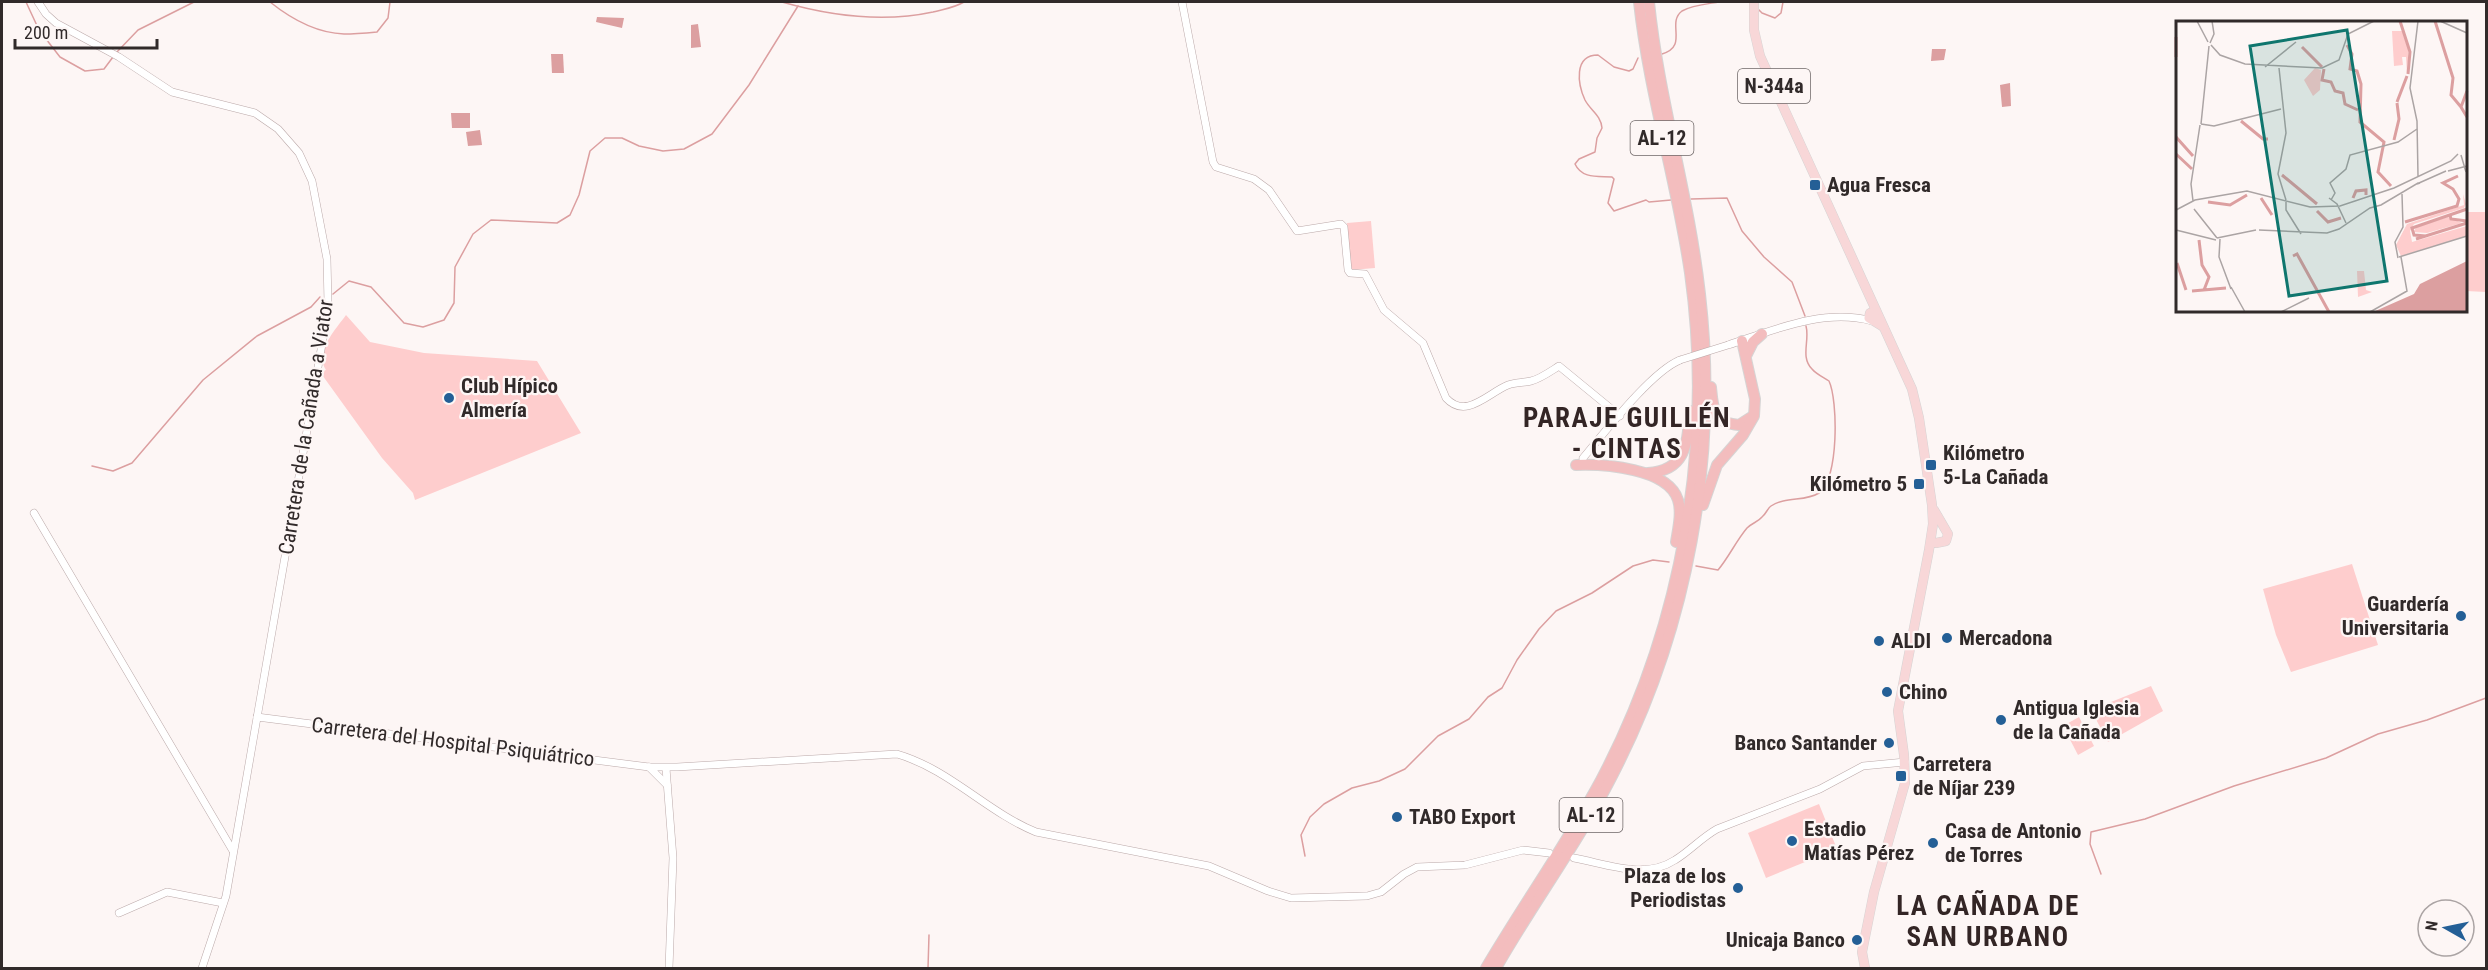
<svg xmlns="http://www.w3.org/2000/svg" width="2488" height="970" font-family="'Roboto Condensed',sans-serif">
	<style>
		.green { fill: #fecdcd }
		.water { fill: #dc9fa0 }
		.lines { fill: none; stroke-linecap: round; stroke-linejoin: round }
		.stream { stroke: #dc9fa0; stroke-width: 1.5 }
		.minor-casing { stroke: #bba9a9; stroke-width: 8 }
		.major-casing { stroke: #d6d4d4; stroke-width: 10 }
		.highway-casing { stroke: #d6d4d4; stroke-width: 12 }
		.minor { stroke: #fff; stroke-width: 7 }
		.major { stroke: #f8d7d8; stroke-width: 9 }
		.highway { stroke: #f3bdbe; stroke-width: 10 }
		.minor-bridge-casing { stroke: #bba9a9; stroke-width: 8; stroke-linecap: butt }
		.minor-bridge { stroke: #fff; stroke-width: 7 }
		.poi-dot { fill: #245f96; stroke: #fdf6f5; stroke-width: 2 }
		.labels { text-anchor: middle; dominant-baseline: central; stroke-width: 4.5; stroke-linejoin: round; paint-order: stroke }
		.shield { fill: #fdf6f5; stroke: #6e6767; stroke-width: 1.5 }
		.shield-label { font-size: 20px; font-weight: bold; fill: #312a2a }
		.poi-label { font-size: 21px; font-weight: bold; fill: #312a2a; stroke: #fdf6f5; text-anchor: start }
		.street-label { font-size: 21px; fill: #312a2a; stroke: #fdf6f5 }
		.district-label { font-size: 27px; font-weight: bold; letter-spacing: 1.5px; fill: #332525; stroke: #fdf6f5 }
		.inset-river { fill: none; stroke: #dc9fa0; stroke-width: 3 }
		.inset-road { fill: none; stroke: #aba4a4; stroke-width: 1.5 }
		.view { fill: #0f766e; fill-opacity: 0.15; stroke: #0f766e; stroke-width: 3 }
		.inset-edge { fill: none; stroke: #312a2a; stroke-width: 3 }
	</style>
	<rect width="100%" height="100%" fill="#fdf6f5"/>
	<g class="green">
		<polygon points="2466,212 2486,212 2486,292 2466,291"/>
		<polygon points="1371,221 1375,268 1351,270 1347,223"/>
		<path d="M 346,315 L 370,342 L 424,353 L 537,361 L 581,433 L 415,500 L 413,493 L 382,458 L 320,372 L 326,370 C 314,352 336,329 346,315 Z"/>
		<polygon points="2352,564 2378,645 2291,672 2276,635 2263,589"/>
		<polygon points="2151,686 2163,711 2108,742 2091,710"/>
		<polygon points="2079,717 2094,746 2078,755 2063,726"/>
		<polygon points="1819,804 1837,849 1766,878 1748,833"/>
	</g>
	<g class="water">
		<polygon points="597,17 624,18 622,28 596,22"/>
		<polygon points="698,24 701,47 691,48 691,25"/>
		<polygon points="1932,49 1946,49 1944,60 1931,61"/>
		<polygon points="551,54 563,54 564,73 552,73"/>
		<polygon points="2010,83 2011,106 2002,107 2000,85"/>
		<polygon points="451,113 470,113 470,128 452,128"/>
		<polygon points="480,130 482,145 468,146 466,132"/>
	</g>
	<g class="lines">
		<g class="stream">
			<polyline points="26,2 39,30 60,57 85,71 104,69 113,57"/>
			<path d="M 270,2 C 290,18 317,33 344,34 C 355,34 366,33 377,32 L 388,18 L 390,2"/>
			<path d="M 782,2 C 831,16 882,23 933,12 C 944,9 954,8 964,2"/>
			<polyline points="1757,8 1762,13 1775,18 1781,13 1783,2"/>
			<polyline points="116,53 138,30 194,2"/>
			<path d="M 1662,54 C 1689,46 1666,23 1682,11 C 1692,5 1707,4 1719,2"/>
			<path d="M 1638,58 L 1633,69 L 1629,71 L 1614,67 L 1598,55 C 1573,55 1578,85 1585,100 C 1590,110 1601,115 1602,128 L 1597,138 L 1595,152 L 1579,159 L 1575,164 C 1582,179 1598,176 1612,177 L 1614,179 L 1608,203 L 1614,211 L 1646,200 L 1649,202 L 1671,200"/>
			<polyline points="1691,199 1727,198 1742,231 1764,257 1792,282 1805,316"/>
			<polyline points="333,294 349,281 371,287 404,323 423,327 444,320 454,303 455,267 473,234 491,220 557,223 570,215 579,195 590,151 605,138 622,138 639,146 663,151 684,149 712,134 749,85 798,6"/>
			<polyline points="92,466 113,471 132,463 203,380 257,336 311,307 320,297"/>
			<path d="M 1696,566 L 1718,570 C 1729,557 1736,541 1747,528 C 1752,523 1758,522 1762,517 C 1766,514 1767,509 1771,506 C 1786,496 1805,502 1819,493 C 1839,480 1838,400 1829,381 C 1823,377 1816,374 1812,369 C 1800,357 1810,340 1806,326"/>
			<polyline points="1305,856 1301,835 1310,817 1324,804 1352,788 1379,781 1405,769 1438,736 1469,719 1488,697 1502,688 1517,660 1539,629 1556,611 1592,593 1633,566 1653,560 1669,562"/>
			<polyline points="2101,874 2090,844 2091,832 2145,819 2234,786 2326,758 2378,734 2427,720 2486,698"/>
			<polyline points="928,968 929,935"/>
		</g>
		<defs>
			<g id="minor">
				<polyline points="38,2 46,14 56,23 119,57 172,92 255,113 278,129 299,153 312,181 327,259 328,303 322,344 226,896 202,968"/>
				<path d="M 1182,2 L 1213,162 L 1216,167 L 1254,179 L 1269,190 L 1297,231 L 1341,224 L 1344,227 L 1348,270 L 1350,273 L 1365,274 L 1384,310 L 1423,343 L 1446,398 C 1466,420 1488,393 1508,385 C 1515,382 1523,383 1531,381 C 1540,379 1551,371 1559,366 L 1620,416"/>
				<path d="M 1728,345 C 1774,330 1823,308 1872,321"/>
				<path d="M 1583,458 C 1605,432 1651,372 1680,360"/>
				<polyline points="34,513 233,851"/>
				<path d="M 257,717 L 649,767 L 677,767 L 897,754 C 949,769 987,812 1036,832 L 1209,866 L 1268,891 L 1291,898 L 1367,896 L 1381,892 L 1404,874 L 1417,867 L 1465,865 L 1523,850 L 1549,853"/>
				<polyline points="649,767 667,785"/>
				<polyline points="666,768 673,858 669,968"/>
				<path d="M 1574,858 C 1607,864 1644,880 1675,860 C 1690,851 1701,838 1717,829 L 1820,789 L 1863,766 L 1905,762"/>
				<polyline points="119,913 167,892 223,903"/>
			</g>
			<g id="major">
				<polyline points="1754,2 1754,30 1760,56 1912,389 1919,418 1932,505 1933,524 1929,550 1898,711 1904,755 1905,783 1874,892 1862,952 1865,968"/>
				<polyline points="1876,311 1870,313 1869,318 1882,326"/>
				<polyline points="1934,510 1948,534 1946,541 1936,543"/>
			</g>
			<g id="highway">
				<polyline points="1746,356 1753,342 1762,334"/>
				<path d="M 1711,387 C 1713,409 1713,423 1739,425 L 1753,416"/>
				<path d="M 1576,465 C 1604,464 1668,468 1678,500 C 1682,513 1678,529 1676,542"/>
				<path d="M 1648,473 C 1687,470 1687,443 1690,411"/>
				<polyline points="1703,505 1717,465 1743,435 1754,416 1755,399 1742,341"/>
				<path d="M 1486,968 C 1523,905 1566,845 1601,780 C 1682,627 1714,445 1690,273 C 1677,182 1649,94 1639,2"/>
				<path d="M 1496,968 C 1533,903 1578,843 1612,776 C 1688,629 1719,458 1700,294 C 1689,195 1659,100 1649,2"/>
			</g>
		</defs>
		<use href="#minor" class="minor-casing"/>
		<use href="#major" class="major-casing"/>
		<use href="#highway" class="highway-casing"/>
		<use href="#minor" class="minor"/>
		<use href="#major" class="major"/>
		<use href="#highway" class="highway"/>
		<defs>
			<polyline id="minor-bridge" points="1680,360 1728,345"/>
		</defs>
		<use href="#minor-bridge" class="minor-bridge-casing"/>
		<use href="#minor-bridge" class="minor-bridge"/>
	</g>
	<g class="poi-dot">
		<rect x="1809" y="179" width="12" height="12" rx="3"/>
		<circle cx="449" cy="398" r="6"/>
		<rect x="1925" y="459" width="12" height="12" rx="3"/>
		<rect x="1913" y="478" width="12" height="12" rx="3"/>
		<circle cx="2461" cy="616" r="6"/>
		<circle cx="1947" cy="638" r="6"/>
		<circle cx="1879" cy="641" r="6"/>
		<circle cx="1887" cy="692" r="6"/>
		<circle cx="2001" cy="720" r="6"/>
		<circle cx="1889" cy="743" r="6"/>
		<rect x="1895" y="770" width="12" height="12" rx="3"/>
		<circle cx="1397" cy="817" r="6"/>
		<circle cx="1792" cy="841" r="6"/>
		<circle cx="1933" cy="843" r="6"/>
		<circle cx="1738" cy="888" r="6"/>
		<circle cx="1857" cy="940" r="6"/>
	</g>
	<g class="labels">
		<g class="shield">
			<rect x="1738" y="69" width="72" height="34" rx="4.5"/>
			<rect x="1630.5" y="121" width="63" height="34" rx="4.5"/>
			<rect x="1559.5" y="798" width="63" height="34" rx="4.5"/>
		</g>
		<g class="shield-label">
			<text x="1774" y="86">N-344a</text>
			<text x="1662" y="138">AL-12</text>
			<text x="1591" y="815">AL-12</text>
		</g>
		<g class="poi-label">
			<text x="1827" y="185">Agua Fresca</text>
			<text x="461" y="386">Club Hípico<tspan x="461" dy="24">Almería</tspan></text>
			<text x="1943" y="453">Kilómetro<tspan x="1943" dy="24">5-La Cañada</tspan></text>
			<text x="1907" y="484" text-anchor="end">Kilómetro 5</text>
			<text x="2449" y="604" text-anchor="end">Guardería<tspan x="2449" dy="24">Universitaria</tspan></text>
			<text x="1959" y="638">Mercadona</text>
			<text x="1891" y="641">ALDI</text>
			<text x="1899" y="692">Chino</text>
			<text x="2013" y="708">Antigua Iglesia<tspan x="2013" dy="24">de la Cañada</tspan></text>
			<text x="1877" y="743" text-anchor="end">Banco Santander</text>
			<text x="1913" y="764">Carretera<tspan x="1913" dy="24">de Níjar 239</tspan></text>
			<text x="1409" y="817">TABO Export</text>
			<text x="1804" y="829">Estadio<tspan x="1804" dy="24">Matías Pérez</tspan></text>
			<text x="1945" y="831">Casa de Antonio<tspan x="1945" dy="24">de Torres</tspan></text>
			<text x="1726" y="876" text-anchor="end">Plaza de los<tspan x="1726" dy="24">Periodistas</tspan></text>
			<text x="1845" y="940" text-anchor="end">Unicaja Banco</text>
		</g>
		<g class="street-label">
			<text transform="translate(306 427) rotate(-81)">Carretera de la Cañada a Viator</text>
			<text transform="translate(453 742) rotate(7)">Carretera del Hospital Psiquiátrico</text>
		</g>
		<g class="district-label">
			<text x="1627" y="418">PARAJE GUILLÉN<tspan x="1627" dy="31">- CINTAS</tspan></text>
			<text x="1988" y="906">LA CAÑADA DE<tspan x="1988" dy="31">SAN URBANO</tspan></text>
		</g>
	</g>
	<g transform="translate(2176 21)">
		<rect width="291" height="291" fill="#fdf6f5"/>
		<path d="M 216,10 L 226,10 L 233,27 L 231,53 L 230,36 L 226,36 L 227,44 L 218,45 ZM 139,47 L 145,49 L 144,69 L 137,75 L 128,59 ZM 287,173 L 290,183 L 288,187 L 238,203 L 234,210 L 236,221 L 291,205 L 291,215 L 225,235 L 220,224 L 231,203 L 288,184 ZM 272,196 L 286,202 L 251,212 L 238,211 L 240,206 ZM 181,250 L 188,250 L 190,269 L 196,271 L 182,276 Z" fill="#fecdcd"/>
		<path d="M 291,240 L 291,291 L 197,291 L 238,273 L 244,263 Z" fill="#dc9fa0"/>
		<path class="inset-river" d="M 224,0 L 234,31 L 232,53M 259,0 L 277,57 L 275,74 L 285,86M 0,16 L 0,36M 171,24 L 176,33 L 174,48 L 181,50 L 185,63 L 184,101 L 208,121 L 202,151 L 215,165M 126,26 L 146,46M 148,48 L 146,59 L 155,61 L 159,70 L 167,72 L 169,83 L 182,89M 291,70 L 285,86 L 291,96M 221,81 L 231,55M 65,100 L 87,118 L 92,118M 0,116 L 17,135M 218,119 L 223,98 L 221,82M 0,133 L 16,148M 106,154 L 141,183M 85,177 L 96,194M 177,177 L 180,170 L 190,169 L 190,174M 32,181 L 54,184 L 71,174M 141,190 L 152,201 L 165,197M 274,194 L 275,198 L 291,200M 229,201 L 281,185 L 283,178 L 277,168 L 267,162 L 282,155M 250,215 L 238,214 L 236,207 L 291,188M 240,218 L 291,202M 23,219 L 26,244 L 33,256 L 28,269M 117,235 L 121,233 L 153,291M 1,242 L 10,269M 16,270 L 50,267"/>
		<path class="inset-road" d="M 21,0 L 32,21M 242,0 L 234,67 L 241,100 L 242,155M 264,0 L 291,12M 34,22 L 38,13 L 36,0M 35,24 L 44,34 L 69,43 L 146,47 L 163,39 L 172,13 L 198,0M 89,46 L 120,21M 103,47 L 110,112 L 102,153 L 110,179M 25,103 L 38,105 L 105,88M 25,103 L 33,25M 285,134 L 290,151 L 288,145M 272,150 L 291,145M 243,162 L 270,150M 153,177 L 161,183 L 170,202M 155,179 L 159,172 L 154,162 L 170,148 L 174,134 L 222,121 L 241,108M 17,180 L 15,163 L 24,104M 110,181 L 110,189 L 125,213M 18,188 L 41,217M 0,189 L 19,179 L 71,170 L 134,186 L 164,185 L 218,167 L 275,140 L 282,133M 0,209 L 40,219M 83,209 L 151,212 L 163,208 L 194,187 L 205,184 L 242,162 L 244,162 L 241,163M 41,217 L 80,209M 44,218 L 43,236 L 55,268M 223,236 L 291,215M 222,237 L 219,221 L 227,206 L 226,173M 55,266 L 69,291M 105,291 L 133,277M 194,291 L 231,270 L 225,236"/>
		<path class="view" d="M 171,9 L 211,260 L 113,275 L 74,25 Z"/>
		<rect width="291" height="291" class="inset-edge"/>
	</g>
	<rect width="2488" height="970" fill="none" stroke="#312a2a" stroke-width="6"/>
	<g transform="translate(2446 928) rotate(279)"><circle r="28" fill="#fdf6f5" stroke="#aba4a4" stroke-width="1.5"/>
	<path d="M0-4.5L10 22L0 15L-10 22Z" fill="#245f96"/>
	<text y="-9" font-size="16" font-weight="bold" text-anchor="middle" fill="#312a2a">N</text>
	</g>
	<path d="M15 39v9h142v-9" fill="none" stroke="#312a2a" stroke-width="3"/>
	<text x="24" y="39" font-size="18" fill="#312a2a" stroke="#fdf6f5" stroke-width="4.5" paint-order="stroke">200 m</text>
</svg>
